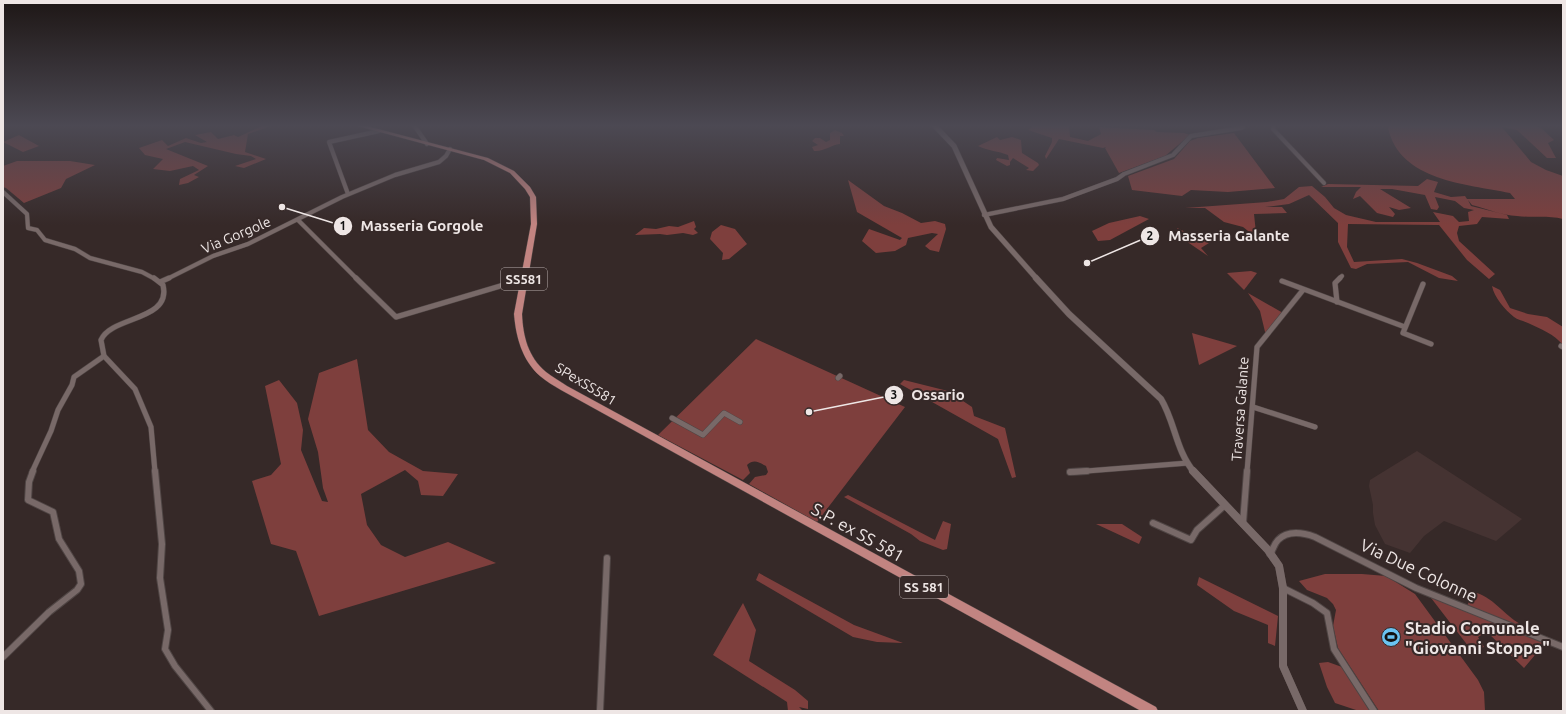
<svg xmlns="http://www.w3.org/2000/svg" width="1566" height="714" font-family="Ubuntu,sans-serif">
	<style>
		.built { fill: #453332 }
		.green { fill: #7e3f3d }
		.lines { fill: none; stroke-linecap: round; stroke-linejoin: round }
		.minor-far2-casing { stroke: #4f4544; stroke-width: 5 }
		.minor-far1-casing { stroke: #4f4544; stroke-width: 6 }
		.minor-casing { stroke: #4f4544; stroke-width: 8 }
		.tertiary-far2-casing { stroke: #4f4544; stroke-width: 6 }
		.tertiary-far1-casing { stroke: #4f4544; stroke-width: 7 }
		.tertiary-casing { stroke: #4f4544; stroke-width: 8 }
		.primary-casing { stroke: #4f4544; stroke-width: 1 }
		.minor-far2 { stroke: #786968; stroke-width: 4 }
		.minor-far1 { stroke: #786968; stroke-width: 5 }
		.minor { stroke: #786968; stroke-width: 6 }
		.tertiary-far2 { stroke: #786968; stroke-width: 5 }
		.tertiary-far1 { stroke: #786968; stroke-width: 6 }
		.tertiary { stroke: #786968; stroke-width: 8 }
		.primary { fill: #c28481; fill-rule: evenodd }
		.labels { text-anchor: middle; dominant-baseline: central; stroke-width: 4; stroke-linejoin: round; paint-order: stroke }
		.shield { fill: #362928; stroke: #b7adac; stroke-width: 1 }
		.shield-label { font-size: 13px; font-weight: bold; fill: #eee6e5 }
		.street-label { font-size: 14px; fill: #eee6e5; stroke: #362928 }
		.near-street-label { font-size: 17px; fill: #eee6e5; stroke: #362928 }
		.near-poi-label { font-size: 17px; font-weight: bold; fill: #eee6e5; stroke: #362928; text-anchor: start }
		.leader { fill: none; stroke: #eee6e5; stroke-width: 1.5 }
		.callout-dot { fill: #eee6e5; stroke: #362928; stroke-width: 1.5 }
		.mark-label { font-size: 12px; text-anchor: middle; font-weight: bold; fill: #111 }
		.callout-label { font-size: 15px; text-anchor: middle; font-weight: bold; fill: #eee6e5; stroke: #362928; stroke-width: 4; stroke-linejoin: round; paint-order: stroke }
	</style>
	<rect width="100%" height="100%" fill="#362928"/>
	<polygon class="built" points="1417,451 1522,519 1496,541 1444,521 1424,536 1410,553 1385,544 1375,525 1373,513 1373,505 1369,486 1370,480"/>
	<g class="green">
		<polygon points="264,125 274,125 248,134 245,152 266,159 244,168 235,166 256,159 251,156 236,154 185,142 166,149 208,166 194,175 199,177 188,183 179,185 180,179 199,170 193,166 170,171 153,169 163,159 145,155 139,148 162,140 168,146 186,138 201,143 207,142 195,135 211,132 218,139 234,135 238,137"/>
		<polygon points="1034,125 1069,125 1070,137 1088,141 1101,134 1099,127 1154,130 1157,132 1184,133 1190,135 1165,156 1119,173 1105,148 1106,147 1103,148 1059,139 1046,159 1045,156 1052,142 1052,138 1028,130"/>
		<path d="M 1390,125 L 1533,125 L 1541,128 L 1554,140 L 1548,143 L 1556,158 L 1547,158 L 1517,130 L 1502,127 L 1531,162 L 1546,170 L 1563,176 L 1563,219 C 1548,215 1533,218 1517,216 C 1502,215 1487,209 1472,205 L 1468,200 L 1471,206 L 1507,215 L 1509,219 L 1482,217 L 1477,224 L 1459,226 L 1457,233 L 1459,241 L 1495,274 L 1489,279 L 1467,260 L 1439,225 L 1348,224 L 1347,247 L 1354,262 L 1402,259 L 1417,263 L 1452,276 L 1458,281 L 1439,278 L 1408,262 L 1367,264 L 1356,269 L 1351,268 L 1338,242 L 1338,223 L 1309,195 L 1289,204 L 1265,207 L 1282,207 L 1287,213 L 1254,214 L 1256,233 L 1252,234 L 1243,227 L 1224,222 L 1205,208 L 1185,208 L 1267,202 L 1284,199 L 1299,187 L 1312,186 L 1325,197 L 1334,208 L 1346,215 L 1376,222 L 1440,222 L 1433,212 L 1453,216 L 1459,222 L 1469,221 L 1468,212 L 1474,210 L 1464,208 L 1455,201 L 1435,197 L 1439,207 L 1437,210 L 1431,209 L 1425,195 L 1392,189 L 1380,189 L 1411,208 L 1399,210 L 1389,207 L 1395,214 L 1393,217 L 1377,213 L 1360,196 L 1353,199 L 1356,192 L 1361,187 L 1321,187 L 1328,184 L 1418,186 L 1427,179 L 1438,182 L 1434,192 L 1451,197 L 1465,196 L 1467,199 L 1515,199 L 1510,193 C 1466,184 1400,181 1388,128 Z"/>
		<path d="M 835,130 L 842,133 L 844,136 L 840,136 L 840,144 C 830,145 824,152 814,151 L 812,147 L 818,145 L 812,141 L 815,138 L 820,138 L 826,142 L 830,140 L 830,133 Z"/>
		<polygon points="1234,133 1275,188 1228,192 1191,190 1182,196 1132,190 1128,176 1174,159 1190,141 1198,138"/>
		<polygon points="19,135 39,146 23,152 3,142"/>
		<path d="M 997,137 L 1000,140 L 1012,137 L 1021,140 L 1022,153 L 1038,163 L 1039,165 L 1033,171 L 1026,170 L 1029,168 L 1013,158 L 1010,162 L 1010,165 L 1007,166 L 996,160 L 997,158 L 1009,160 L 1008,155 C 998,151 989,151 978,146 Z"/>
		<polygon points="17,161 70,161 95,165 66,179 61,188 24,203 6,188 3,187 3,166"/>
		<polygon points="848,180 884,206 902,213 921,223 935,221 945,224 946,229 939,252 930,250 925,246 938,234 932,233 908,238 906,245 895,251 876,253 862,241 869,229 900,240 902,238 857,212"/>
		<polygon points="1140,216 1149,219 1110,240 1098,241 1092,231 1109,223"/>
		<polygon points="694,221 696,227 694,229 698,233 693,235 683,233 667,235 660,234 635,235 644,228 656,229 669,226 678,227"/>
		<polygon points="721,225 735,229 747,244 729,259 722,260 723,253 710,239 712,232"/>
		<polygon points="1177,228 1194,236 1194,234 1206,238 1209,243 1201,248 1208,256 1183,239"/>
		<polygon points="1251,271 1257,273 1244,290 1227,273"/>
		<path d="M 1492,286 L 1500,290 L 1510,308 L 1528,314 L 1547,317 L 1563,327 L 1563,345 C 1554,334 1541,329 1528,323 C 1524,321 1518,320 1514,317 C 1505,310 1494,297 1492,286 Z"/>
		<polygon points="1248,293 1283,313 1266,336 1260,311"/>
		<polygon points="1192,333 1237,346 1199,365"/>
		<path d="M 756,339 L 905,407 L 817,522 L 749,484 L 755,477 L 766,475 L 768,472 L 766,466 C 758,462 754,459 747,465 L 750,473 L 743,480 L 658,435 Z"/>
		<polygon points="357,359 368,430 389,452 423,471 458,474 443,496 421,495 418,481 405,470 361,494 367,525 381,545 405,557 448,542 496,563 319,616 296,551 271,544 252,481 271,475 281,464 265,386 279,380 297,403 303,430 301,450 322,501 328,502 323,488 318,452 308,419 319,373"/>
		<polygon points="904,380 948,391 972,407 974,416 1005,428 1016,477 1012,478 998,439 900,384"/>
		<polygon points="848,495 935,540 943,521 951,524 947,549 943,550 920,541 911,534 844,497"/>
		<polygon points="1096,524 1122,524 1142,537 1139,544"/>
		<polygon points="759,573 854,625 903,643 877,642 853,637 756,580"/>
		<polygon points="1325,574 1362,574 1386,576 1415,594 1478,680 1484,692 1485,711 1379,711 1338,648 1333,626 1336,610 1333,604 1327,598 1307,590 1299,581"/>
		<polygon points="1199,577 1278,616 1275,646 1268,643 1268,625 1234,611 1197,585"/>
		<path d="M 1469,592 C 1487,591 1503,613 1517,622 C 1525,627 1534,631 1542,636 L 1468,606 Z"/>
		<polygon points="1428,594 1546,642 1524,668 1487,632 1478,637 1484,647 1472,651"/>
		<polygon points="743,603 756,630 749,661 795,690 808,701 808,709 799,707 803,711 788,711 787,702 713,655"/>
		<polygon points="1328,662 1342,667 1370,711 1359,711 1335,703 1327,687 1319,663"/>
	</g>
	<g class="lines">
		<defs>
			<g id="minor-far2">
				<polyline points="414,125 427,144"/>
				<polyline points="1274,125 1273,129 1324,183"/>
				<polyline points="3,192 27,214 28,228 37,230 45,240 75,249 90,258 142,272 155,279"/>
				<polyline points="348,194 329,142 379,131"/>
				<polyline points="984,215 1063,199 1117,179 1124,174 1173,155 1191,136 1241,128 1243,127 1242,125"/>
				<polyline points="298,220 357,279"/>
				<polyline points="167,279 213,256 248,244 342,197 395,175 439,162 446,156 450,149"/>
				<polyline points="1339,279 1342,276"/>
			</g>
			<g id="minor-far1">
				<path d="M 154,278 L 163,285 C 172,321 111,316 101,340 L 104,356 L 135,389 L 151,427 L 155,472"/>
				<polyline points="356,278 396,317 524,279"/>
				<polyline points="1282,281 1405,327"/>
				<polyline points="160,282 169,278"/>
				<polyline points="1423,284 1403,333 1431,344"/>
				<polyline points="1337,302 1335,283 1340,278"/>
				<polyline points="1561,346 1563,347"/>
				<polyline points="838,378 840,376"/>
				<polyline points="1253,407 1315,427"/>
				<polyline points="672,418 703,435 724,413 740,422"/>
				<polyline points="32,472 51,431 58,410 72,385 74,377 104,356"/>
				<polyline points="1074,472 1188,463"/>
				<polyline points="1247,472 1257,347 1303,290"/>
			</g>
			<g id="minor">
				<polyline points="155,471 162,544 160,578 168,630 165,649 175,666 211,711"/>
				<polyline points="1070,472 1087,471"/>
				<polyline points="1153,523 1191,540 1197,530 1225,505"/>
				<polyline points="1243,523 1247,471"/>
				<path d="M 1270,554 C 1273,550 1274,544 1278,540 C 1288,530 1304,533 1315,537 L 1416,588 L 1563,647"/>
				<polyline points="1283,588 1313,603 1327,613 1334,649 1374,711"/>
				<polyline points="3,657 49,612 77,590 81,584 79,571 59,539 53,512 28,500 29,482 33,471"/>
				<polyline points="600,711 607,558"/>
			</g>
			<polyline id="tertiary-far2" points="934,125 954,146 991,227 1037,279"/>
			<path id="tertiary-far1" d="M 1036,278 L 1069,314 L 1161,399 C 1175,422 1176,451 1194,472"/>
			<polyline id="tertiary" points="1193,471 1268,550 1279,566 1283,588 1283,666 1303,711"/>
			<path id="primary" d="M 354,125 L 363,125 L 488,158 L 514,171 L 530,187 L 536,197 L 537,224 L 522,314 C 523,336 528,357 546,372 C 552,377 560,381 567,386 L 1156,707 L 1158,711 L 1141,711 L 561,390 C 554,386 546,381 540,376 C 522,360 516,337 514,314 L 531,224 L 530,197 L 525,189 L 510,173 L 484,160 Z"/>
		</defs>
		<use href="#minor-far2" class="minor-far2-casing"/>
		<use href="#minor-far1" class="minor-far1-casing"/>
		<use href="#minor" class="minor-casing"/>
		<use href="#tertiary-far2" class="tertiary-far2-casing"/>
		<use href="#tertiary-far1" class="tertiary-far1-casing"/>
		<use href="#tertiary" class="tertiary-casing"/>
		<use href="#primary" class="primary-casing"/>
		<use href="#minor-far2" class="minor-far2"/>
		<use href="#minor-far1" class="minor-far1"/>
		<use href="#minor" class="minor"/>
		<use href="#tertiary-far2" class="tertiary-far2"/>
		<use href="#tertiary-far1" class="tertiary-far1"/>
		<use href="#tertiary" class="tertiary"/>
		<use href="#primary" class="primary"/>
	</g>
	<linearGradient id="sky" x2="0" y2="1"><stop stop-color="#1e1716"/><stop offset="0.56" stop-color="#4c4953"/><stop offset="1" stop-color="#4c4953" stop-opacity="0"/></linearGradient>
	<rect width="1566" height="225" fill="url(#sky)"/>
	<defs>
		<symbol id="stadium-disc" viewBox="-11 -11 22 22"><circle r="9.5" fill="#6ac3f1" stroke="#362928"/><path d="M0-5a6.5 5 0 1 0 0 10a6.5 5 0 1 0 0-10ZM-3.5-1.8h7v3.6h-7Z" fill="#111"/></symbol>
	</defs>
	<g fill-rule="evenodd">
		<use href="#stadium-disc" x="1380" y="626" width="22" height="22"/>
	</g>
	<g class="labels">
		<g class="shield">
			<rect x="501" y="268" width="46" height="22" rx="3"/>
			<rect x="900" y="576" width="48" height="22" rx="3"/>
		</g>
		<g class="shield-label">
			<text x="524" y="279">SS581</text>
			<text x="924" y="587">SS 581</text>
		</g>
		<g class="street-label">
			<text transform="translate(236 235) rotate(-23)">Via Gorgole</text>
			<text transform="translate(586 384) rotate(31)">SPexSS581</text>
			<text transform="translate(1240 409) rotate(-86)">Traversa Galante</text>
		</g>
		<g class="near-street-label">
			<text transform="translate(858 532) rotate(29)">S.P. ex SS 581</text>
			<text transform="translate(1419 570) rotate(25)">Via Due Colonne</text>
		</g>
		<g class="near-poi-label">
			<text x="1405" y="627">Stadio Comunale<tspan x="1405" dy="20">"Giovanni Stoppa"</tspan></text>
		</g>
	</g>
	<path class="leader" d="M282 207L343 226M1087 263L1150 236M809 412L894 395"/>
	<g class="callout-dot">
		<circle cx="282" cy="207" r="4"/>
		<circle cx="1087" cy="263" r="4"/>
		<circle cx="809" cy="412" r="4"/>
		<circle cx="343" cy="226" r="10"/>
		<circle cx="1150" cy="236" r="10"/>
		<circle cx="894" cy="395" r="10"/>
	</g>
	<g class="mark-label">
		<text x="343" y="230">1</text>
		<text x="1150" y="240">2</text>
		<text x="894" y="399">3</text>
	</g>
	<g class="callout-label">
		<text x="422" y="231">Masseria Gorgole</text>
		<text x="1229" y="241">Masseria Galante</text>
		<text x="938" y="400">Ossario</text>
	</g>
	<rect width="1566" height="714" fill="none" stroke="#eee6e5" stroke-width="8"/>
</svg>
